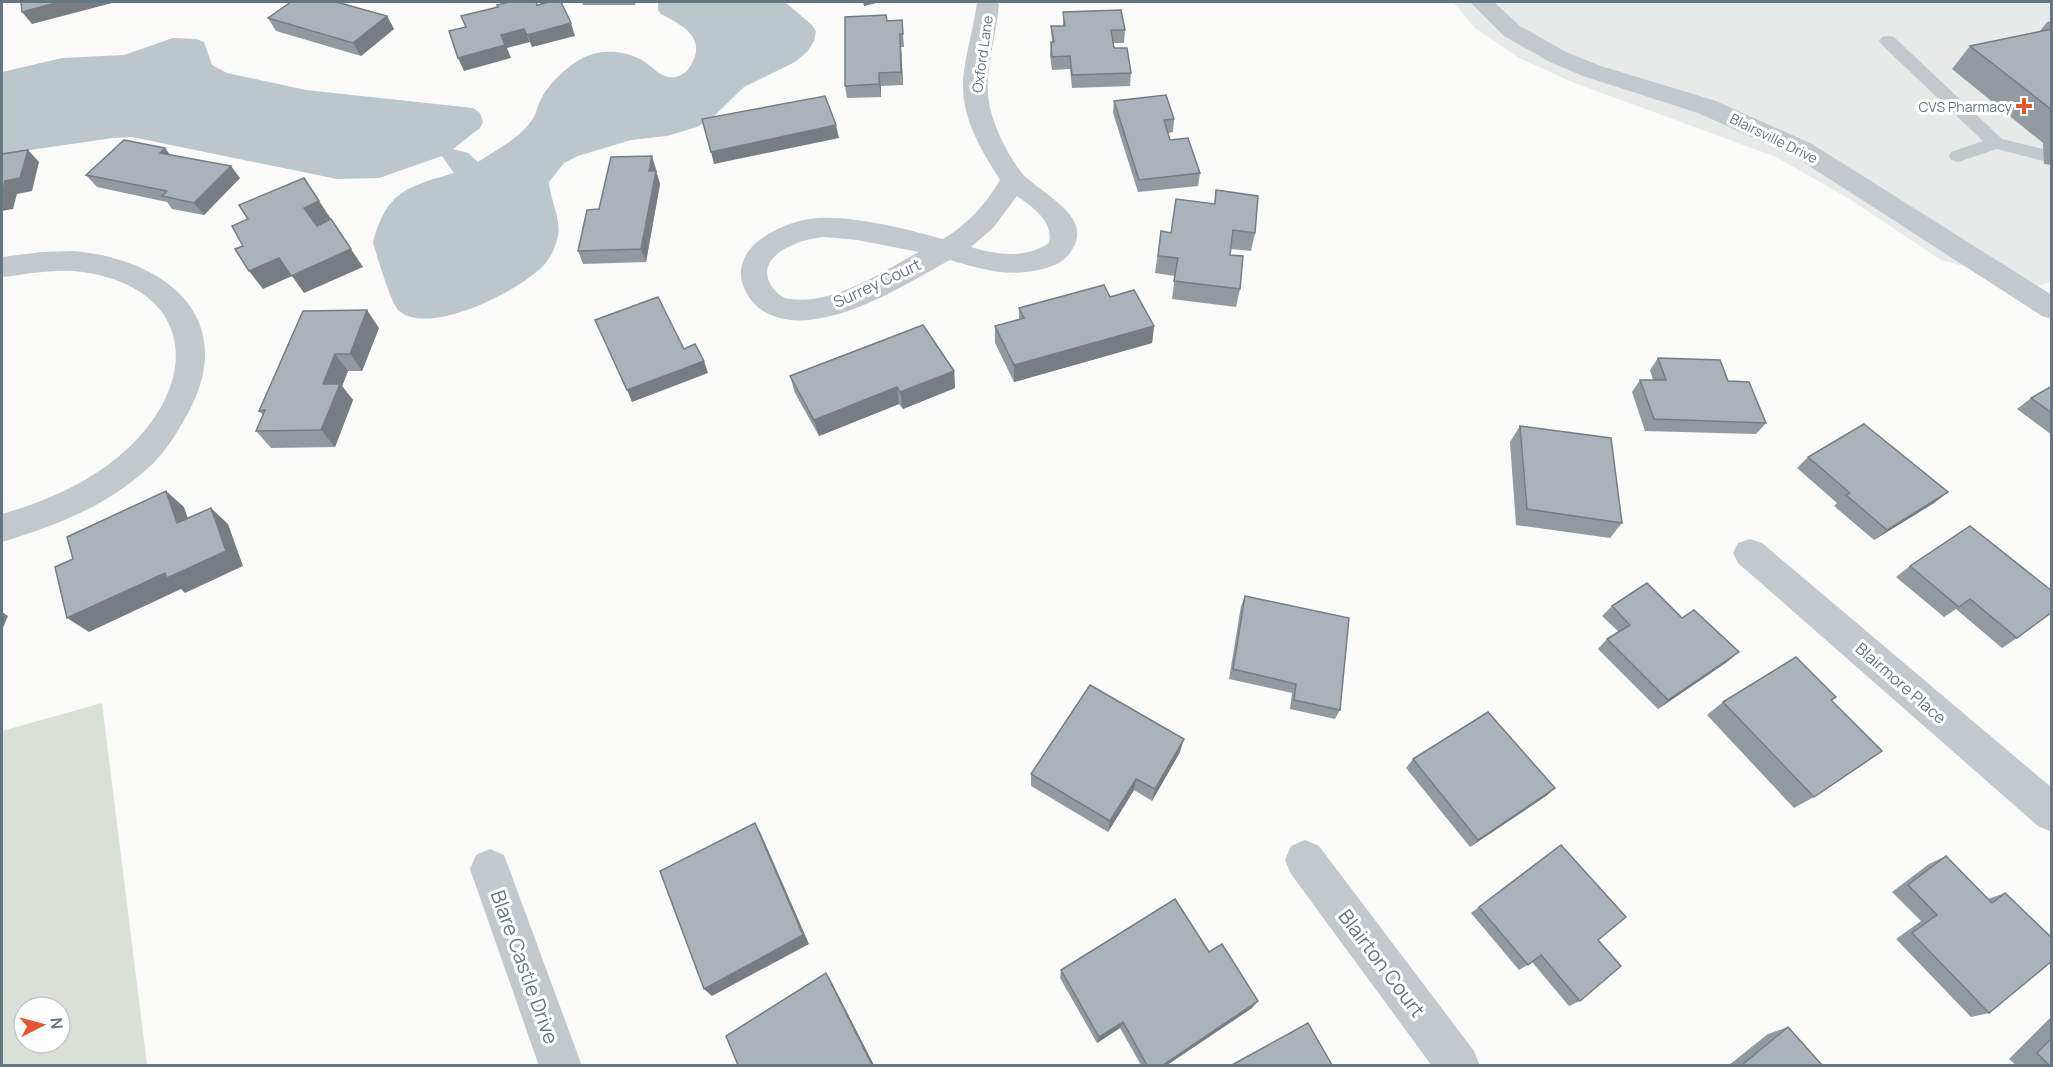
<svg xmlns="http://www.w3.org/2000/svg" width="2053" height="1067" font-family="Manrope,sans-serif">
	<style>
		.built { fill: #e8e9e9 }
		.green { fill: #dadfd7; fill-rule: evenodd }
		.water { fill: #bbc7cb }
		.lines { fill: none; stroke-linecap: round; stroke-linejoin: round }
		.lane { fill: #c3c8cc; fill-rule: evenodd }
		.street { fill: #c3c8cc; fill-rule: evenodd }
		.wall { fill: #929a9f }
		.shaded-wall { fill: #777d82 }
		.building { fill: #aab3b9; stroke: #777d82; stroke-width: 1.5 }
		.poi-dot { fill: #e4572e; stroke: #fff; stroke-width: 2 }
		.labels { text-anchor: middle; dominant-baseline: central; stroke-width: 6; stroke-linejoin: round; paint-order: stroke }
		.far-street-label { font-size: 14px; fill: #657683; stroke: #fff }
		.far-poi-label { font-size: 14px; fill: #657683; stroke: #fff; text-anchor: end }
		.street-label { font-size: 16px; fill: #657683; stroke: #fff }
		.near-street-label { font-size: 20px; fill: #657683; stroke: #fff }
	</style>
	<rect width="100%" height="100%" fill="#fafaf8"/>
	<polygon class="built" points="1453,2 2051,2 2051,282 2038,286 1941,260 1848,198 1776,157 1572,82 1519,58 1475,28"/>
	<path class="green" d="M 102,703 L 147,1065 L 2,1065 L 2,731 ZM 24,1007 L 60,1007 L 60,1043 L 24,1043 Z"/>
	<path class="water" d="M 658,2 L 785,2 L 812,25 L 816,31 L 814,41 L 808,51 L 795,62 L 744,87 L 712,118 L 697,127 L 667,136 L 631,140 L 578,156 L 564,163 L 549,182 C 550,200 561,217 558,236 C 556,246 551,257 544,265 C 521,290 430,337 399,311 C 391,304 377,256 373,243 C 386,192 406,187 454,173 L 442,156 L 379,178 L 337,179 L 132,137 L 113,138 L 2,154 L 2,72 L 62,58 L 124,55 L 173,38 L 196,39 L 204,42 L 212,65 L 227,73 L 306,90 L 473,108 L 480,113 L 483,122 L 480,128 L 453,149 L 468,153 L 478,162 C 496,150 520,138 532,120 C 537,113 537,106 541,99 C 550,82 569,64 587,56 C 603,49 625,51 640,59 C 653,66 660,79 675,77 C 684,75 689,70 692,63 C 706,37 682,25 661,14 L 658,10 Z"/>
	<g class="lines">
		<polygon class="lane" points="1888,36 1894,37 2002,139 2052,151 2052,163 1997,149 1958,162 1951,160 1949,156 1951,152 1983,141 1882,45 1879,41 1882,37"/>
		<g class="street">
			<path d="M 977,2 L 999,2 C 997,40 980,78 992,115 C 998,135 1009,156 1021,172 C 1037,192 1093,214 1073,248 C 1069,255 1065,260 1057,264 C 1020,280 986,271 950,260 C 906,284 858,315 808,320 C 787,322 764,317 751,300 C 719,256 770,226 809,219 C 845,213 907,229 943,239 C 967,225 986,204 1000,180 C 979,146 958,113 964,71 C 967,48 974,26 977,2 ZM 1017,196 C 1032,207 1054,221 1049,243 C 1025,259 997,255 971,247 L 993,228 ZM 825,237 L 857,240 L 919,252 C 881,272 835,305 790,299 C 782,298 777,293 772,287 C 751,255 803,238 825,237 Z"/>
			<polygon points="1470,2 1494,2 1520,26 1566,52 1601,66 1716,101 1812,144 2052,295 2052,319 2042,316 1794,156 1698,113 1583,76 1550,62 1504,36"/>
			<path d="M 73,251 C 165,259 240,317 188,413 C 177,433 165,453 148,468 C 107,506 55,526 2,542 L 2,514 C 47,501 91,482 126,450 C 201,381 195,289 83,272 C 56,268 28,274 2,277 L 2,257 L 42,252 Z"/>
			<polygon points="1750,539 1762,543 2052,788 2052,832 2038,826 1738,563 1733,553 1738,543"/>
			<polygon points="1305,840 1319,846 1474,1051 1480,1066 1432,1066 1291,874 1285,860 1291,846"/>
			<polygon points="490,849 504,855 582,1066 539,1066 470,869 476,855"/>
		</g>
	</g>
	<g class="wall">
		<polygon points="291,2 342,2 343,3 387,16 394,29 361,56 276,31 268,18"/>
		<polygon points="582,2 636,2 635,5 583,5"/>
		<polygon points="1063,12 1125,30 1124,43 1113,43 1114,48 1131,73 1130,86 1072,88 1070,69 1052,70 1050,55 1051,42 1052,42 1051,26 1063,26"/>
		<polygon points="902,20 904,47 901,47 903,85 881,86 881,97 847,98 845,86 887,21"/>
		<polygon points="2052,21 2052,165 2044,164 2043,143 1952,69 1970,46 2040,31 2047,22"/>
		<polygon points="1114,101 1174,119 1173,132 1168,133 1170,140 1200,173 1198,186 1138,192 1113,113"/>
		<polygon points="171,155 240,178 204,215 172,209 167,202 97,187 86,175"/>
		<polygon points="656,169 656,171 660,184 646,262 583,264 578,251 599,209"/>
		<polygon points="1216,190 1255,233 1251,251 1231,249 1230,255 1240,289 1236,307 1172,299 1175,276 1155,273 1161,231 1171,233 1214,204"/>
		<polygon points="1110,297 1154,326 1152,343 1014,382 995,343 995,326 1019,319 1019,308"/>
		<polygon points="303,311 379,328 362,371 348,371 342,386 353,400 335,447 271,448 256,431 263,415 259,411"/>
		<polygon points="1658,358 1728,381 1766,423 1756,434 1645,431 1632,392 1640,380 1653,380 1650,370"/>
		<polygon points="954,371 955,388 903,409 899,404 819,436 795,393 790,376"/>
		<polygon points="2052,386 2052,435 2017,409 2031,398"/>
		<polygon points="1520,426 1622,523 1610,538 1516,525 1510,442"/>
		<polygon points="1808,457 1948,492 1934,503 1874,540 1834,506 1837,503 1797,468"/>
		<polygon points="1970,526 2017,638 2002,648 1956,609 1944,617 1896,577 1910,566"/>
		<polygon points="1245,596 1340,710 1335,719 1290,709 1292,693 1229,679 1241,606"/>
		<polygon points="1612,606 1682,618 1727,662 1658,709 1598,649 1607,639 1619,632 1602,616"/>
		<polygon points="1831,701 1814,797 1794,808 1707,715 1723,702"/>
		<polygon points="1180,752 1152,801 1134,790 1108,832 1031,786 1031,774"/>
		<polygon points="1413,759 1555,788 1546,796 1470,847 1406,768"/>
		<polygon points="1561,845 1598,940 1580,1001 1569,1006 1532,962 1519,970 1471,913"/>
		<polygon points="1946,856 1988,899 2005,893 1989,1013 1971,1017 1896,939 1921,921 1892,892 1929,864"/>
		<polygon points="1209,952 1252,1008 1167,1065 1141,1065 1120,1028 1097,1043 1060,978 1061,970"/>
		<polygon points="2052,1016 2052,1065 2016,1065 2009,1059"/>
		<polygon points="1788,1027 1822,1065 1729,1065 1768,1034"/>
	</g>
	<g class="shaded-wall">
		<polygon points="59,2 116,2 32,24 22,12"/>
		<polygon points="863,2 881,2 864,6"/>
		<polygon points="387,16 394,29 361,56 353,43"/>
		<polygon points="571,23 575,36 532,47 527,35"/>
		<polygon points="524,29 530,42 507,48 511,58 464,71 458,58 501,35"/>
		<polygon points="900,34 901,47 903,85 901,72"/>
		<polygon points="879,73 881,86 881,97 879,84"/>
		<polygon points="836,125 839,138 714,164 711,152"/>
		<polygon points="165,148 175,161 160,153"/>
		<polygon points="28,150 39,162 32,191 17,194 13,209 2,211 2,194 5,181"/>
		<polygon points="652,156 656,169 653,184 649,171"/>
		<polygon points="231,166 240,178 204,215 194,203"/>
		<polygon points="656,171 660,184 646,262 641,249"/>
		<polygon points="304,178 331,219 317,226 304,208"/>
		<polygon points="351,249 363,267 304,293 292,276 263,289 249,271 279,258"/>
		<polygon points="367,310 379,328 362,371 350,354"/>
		<polygon points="1154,326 1152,343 1014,382 1014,365"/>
		<polygon points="335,354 348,371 342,386 353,400 335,447 321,430 323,384"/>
		<polygon points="704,361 708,373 632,402 627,390"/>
		<polygon points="954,371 955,388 903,409 900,392"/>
		<polygon points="897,387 899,404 819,436 814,420"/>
		<polygon points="166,491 184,507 195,539 177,523"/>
		<polygon points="1948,492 1934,503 1874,540 1887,530"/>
		<polygon points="211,508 228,524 243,566 185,593 181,589 89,632 67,618"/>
		<polygon points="2,612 8,616 2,630"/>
		<polygon points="1739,652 1727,662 1658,709 1668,700"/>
		<polygon points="1184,739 1180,752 1152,801 1155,789"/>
		<polygon points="1136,779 1134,790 1108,832 1110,821"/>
		<polygon points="1555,788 1546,796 1470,847 1478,840"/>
		<polygon points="755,823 761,834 809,944 712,996 704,989"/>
		<polygon points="826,973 831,981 874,1065 872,1065"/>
		<polygon points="1258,1001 1252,1008 1167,1065 1163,1065"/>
		<polygon points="1123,1022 1120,1028 1097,1043 1099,1037"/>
	</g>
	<g class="building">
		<polygon points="21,2 59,2 22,12"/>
		<polygon points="291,2 336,2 387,16 353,43 268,18"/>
		<polygon points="509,2 536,2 537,5 549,2 561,2 571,23 527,35 524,29 501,35 505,45 458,58 449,31 466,27 461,16 498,7 497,5"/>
		<polygon points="1121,10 1125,30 1111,30 1114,48 1127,48 1131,73 1072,75 1070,56 1052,57 1051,42 1054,42 1051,26 1065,26 1063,12"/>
		<polygon points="886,15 887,21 902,20 903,34 900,34 901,72 879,73 879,84 845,86 845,17"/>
		<polygon points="2052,29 2052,110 1970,46"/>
		<polygon points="1166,95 1174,119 1164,120 1170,140 1188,138 1200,173 1139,180 1114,101"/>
		<polygon points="825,96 836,125 711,152 702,119"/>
		<polygon points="124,140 165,148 160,153 231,166 194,203 162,196 167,191 86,175"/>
		<polygon points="28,150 20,178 5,181 2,194 2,154"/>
		<polygon points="652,156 649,171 656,171 641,249 578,251 587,210 599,209 611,157"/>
		<polygon points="304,178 319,201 304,208 317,226 331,219 351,249 291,276 279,258 249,271 235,249 243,246 232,226 248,219 239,205"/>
		<polygon points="1216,190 1258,196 1255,233 1233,230 1230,255 1243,256 1240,289 1174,281 1178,258 1158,256 1161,231 1171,233 1176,199 1215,204"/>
		<polygon points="1104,285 1110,297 1134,290 1154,326 1014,365 995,326 1024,318 1019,308"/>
		<polygon points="658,297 684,349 695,344 704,361 627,390 595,320"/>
		<polygon points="367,310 350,354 335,354 323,384 340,384 321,430 256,431 265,410 259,411 303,311"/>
		<polygon points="923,325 954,371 900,392 897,387 814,420 790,376"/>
		<polygon points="1658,358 1720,360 1728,381 1749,382 1766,423 1654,419 1640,380 1666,380"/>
		<polygon points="2052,386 2052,413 2031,398"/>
		<polygon points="1864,424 1948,492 1887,530 1846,495 1850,493 1808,457"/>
		<polygon points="1520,426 1611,438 1622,523 1527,509"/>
		<polygon points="166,491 177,523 211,508 226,551 167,578 165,573 67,618 55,567 73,559 67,537"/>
		<polygon points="1970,526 2052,591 2052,612 2017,638 1970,599 1959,607 1910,566"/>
		<polygon points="1647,583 1682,618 1694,610 1739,652 1668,700 1607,639 1630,625 1612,606"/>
		<polygon points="1245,596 1349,618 1340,710 1294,700 1296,684 1233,669"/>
		<polygon points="1796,657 1836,697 1831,700 1882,751 1814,797 1723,702"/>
		<polygon points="1090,685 1184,739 1155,789 1136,779 1110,821 1031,774"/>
		<polygon points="1488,712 1555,788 1478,840 1413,759"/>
		<polygon points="755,823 803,935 704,989 660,871"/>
		<polygon points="1561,845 1626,917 1598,940 1621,966 1580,1001 1541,955 1528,965 1479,907"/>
		<polygon points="1946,856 1992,903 2005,893 2052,938 2052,961 1989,1013 1912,933 1937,915 1908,885"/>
		<polygon points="1175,899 1209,952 1222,944 1258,1001 1163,1065 1147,1065 1123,1022 1099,1037 1061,970"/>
		<polygon points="826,973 872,1065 738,1065 726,1036"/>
		<polygon points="1308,1023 1332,1065 1232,1065"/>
		<polygon points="1788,1027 1822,1065 1742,1065"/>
		<polygon points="2052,1038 2052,1065 2049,1065 2037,1053"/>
	</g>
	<path class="poi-dot" d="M2021 97h6v6h6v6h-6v6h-6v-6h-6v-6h6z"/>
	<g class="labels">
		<g class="far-street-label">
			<text transform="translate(982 54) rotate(-82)">Oxford Lane</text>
			<text transform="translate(1774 138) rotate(26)">Blairsville Drive</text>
		</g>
		<g class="far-poi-label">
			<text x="2012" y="106">CVS Pharmacy</text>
		</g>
		<g class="street-label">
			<text transform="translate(877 283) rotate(-25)">Surrey Court</text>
			<text transform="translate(1901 683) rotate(41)">Blairmore Place</text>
		</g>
		<g class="near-street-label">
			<text transform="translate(1382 963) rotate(53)">Blairton Court</text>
			<text transform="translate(525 967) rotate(70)">Blare Castle Drive</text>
		</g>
	</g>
	<rect width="2053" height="1067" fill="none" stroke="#657683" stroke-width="6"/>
	<g transform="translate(42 1025) rotate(84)"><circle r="28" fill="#ffffff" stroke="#c1c8cd" stroke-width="1.5"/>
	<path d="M0-4.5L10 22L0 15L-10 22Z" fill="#e4572e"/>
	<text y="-9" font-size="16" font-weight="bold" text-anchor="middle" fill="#657683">N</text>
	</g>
</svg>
